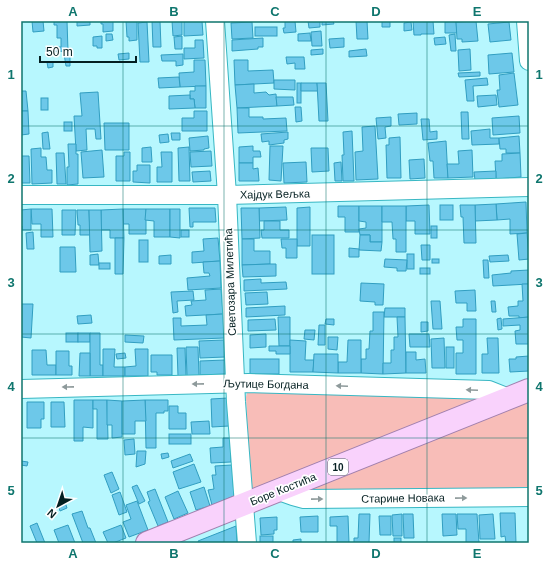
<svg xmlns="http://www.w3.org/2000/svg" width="550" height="564" font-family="Helvetica,sans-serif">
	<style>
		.green { fill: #f8bdb8 }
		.building { fill: #6dc8e9; stroke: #319ec1 }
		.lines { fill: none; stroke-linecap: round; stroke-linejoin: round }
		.minor-casing { stroke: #38b7c3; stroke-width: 20 }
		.major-casing { stroke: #a180ae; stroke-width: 24 }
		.minor { stroke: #fff; stroke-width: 18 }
		.major { stroke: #f9d2fc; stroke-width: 22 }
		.oneway { fill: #8e9a9b }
		.grid { fill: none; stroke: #0f766e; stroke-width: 1; stroke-opacity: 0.55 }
		.labels { text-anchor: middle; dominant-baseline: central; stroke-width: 3.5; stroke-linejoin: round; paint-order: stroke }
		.shield { fill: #fff; stroke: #4f6264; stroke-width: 1 }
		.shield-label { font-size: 10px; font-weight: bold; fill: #041f21 }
		.street-label { font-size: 11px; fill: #041f21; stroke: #fff }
		.neatline { fill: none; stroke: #0f766e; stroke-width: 1.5 }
		.grid-label { font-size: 13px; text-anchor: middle; font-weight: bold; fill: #0f766e }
	</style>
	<rect width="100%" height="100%" fill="#b7f7fe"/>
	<g class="green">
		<polygon points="251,391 484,397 255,492 251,489 250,485 246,397 247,393"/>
		<polygon points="529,399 529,491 305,496 302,489"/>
	</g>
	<g class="building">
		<polygon points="32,21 43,21 44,31 33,32"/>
		<polygon points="54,21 67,21 68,51 46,52 46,47 61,47 61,38 57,38 57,25 54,25"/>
		<polygon points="77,21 90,21 90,25 77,26"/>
		<polygon points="101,21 113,21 113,31 103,32 103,24 101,24"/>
		<polygon points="124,21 137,21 137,40 129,41 129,37 127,37 126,21"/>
		<polygon points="152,21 160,21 161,47 153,47"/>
		<polygon points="172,21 182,21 182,35 173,36"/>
		<polygon points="184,21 202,21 203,35 184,36"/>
		<polygon points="285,21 295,21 296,32 284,33 283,28 285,28"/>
		<polygon points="308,21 320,21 320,27 309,28"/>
		<polygon points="322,21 333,21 334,24 322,25"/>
		<polygon points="356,21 367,21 368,39 357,39"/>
		<polygon points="379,21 390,21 390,27 382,27 382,21"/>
		<polygon points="413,21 433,21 434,34 421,34 421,35 414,35"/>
		<polygon points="456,21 457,33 445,33 445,22"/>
		<polygon points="476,21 478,41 462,42 462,39 457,39 456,22"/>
		<polygon points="147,22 149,62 140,62 138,23"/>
		<polygon points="252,22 253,38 232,39 231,23"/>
		<polygon points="411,22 412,30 404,31 404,23"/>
		<polygon points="509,22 511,40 490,42 488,24"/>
		<rect x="255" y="27" width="22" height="9"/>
		<polygon points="321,31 322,46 312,46 311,32"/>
		<polygon points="310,33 311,41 298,41 298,34"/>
		<polygon points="106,34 112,34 113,40 106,41"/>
		<polygon points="455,34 456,51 451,51 449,35"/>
		<polygon points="102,36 102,48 97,48 97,46 93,46 93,37"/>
		<polygon points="182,36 182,49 175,49 174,37"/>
		<polygon points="445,37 446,44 435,45 434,38"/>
		<polygon points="263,38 263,47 258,47 258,49 232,51 232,40"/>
		<polygon points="344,38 344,47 330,48 329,39"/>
		<polygon points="195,40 203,40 204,58 184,59 184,48 195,48"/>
		<polygon points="323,49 323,54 311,55 311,50"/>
		<polygon points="366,49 367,56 349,57 349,51"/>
		<polygon points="470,49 471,70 459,71 458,50"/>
		<polygon points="129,53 129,59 119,60 118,54"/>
		<polygon points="512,53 514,72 489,74 488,55"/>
		<polygon points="64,54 70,54 70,66 66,66"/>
		<polygon points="183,54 183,65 176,66 176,61 162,61 161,55"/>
		<polygon points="286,57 304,57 305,69 295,69 295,63 287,64"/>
		<polygon points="194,60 205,60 206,86 180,87 179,73 194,72"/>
		<polygon points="234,60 248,60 248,71 273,70 274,83 235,85"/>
		<polygon points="47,62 53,62 53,67 48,68"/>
		<polygon points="480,72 480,76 459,77 458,73"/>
		<polygon points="514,73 518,105 499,107 497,90 500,90 499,75"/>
		<polygon points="179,77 180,87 159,88 158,78"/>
		<polygon points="487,78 488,85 473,86 474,101 467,101 465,80"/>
		<polygon points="274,80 295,80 295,90 274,89"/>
		<rect x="297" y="83" width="4" height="20"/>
		<polygon points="301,83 317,83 318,91 301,91"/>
		<polygon points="317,83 326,83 328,121 319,121"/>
		<polygon points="254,84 254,93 266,92 269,95 276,94 277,106 237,108 235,85"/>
		<polygon points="195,86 206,86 206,108 195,108 194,99 190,99 190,91 195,91"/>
		<polygon points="21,91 26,91 28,111 21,111"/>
		<polygon points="98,92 101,139 96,139 95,129 86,129 87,150 76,151 74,116 82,116 80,93"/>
		<polygon points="190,95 190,99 194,99 195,108 169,109 169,96"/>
		<polygon points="496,95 497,105 478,107 477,96"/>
		<polygon points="276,97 293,97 294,105 277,106"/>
		<rect x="41" y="98" width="7" height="12"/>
		<polygon points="295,107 301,107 302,121 296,122"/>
		<polygon points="237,108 249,108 249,117 263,117 263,119 286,118 287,131 238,133"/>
		<polygon points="21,111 28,111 29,134 21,135"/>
		<polygon points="194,111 207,111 207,131 182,131 182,118 194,118"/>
		<polygon points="461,112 468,112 469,139 462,139"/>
		<polygon points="417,113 417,124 399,125 398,114"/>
		<polygon points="519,116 520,133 493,135 492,118"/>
		<polygon points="391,117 391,126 385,127 386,138 378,139 376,118"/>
		<polygon points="421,119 429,119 430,132 437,131 437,139 423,140"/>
		<rect x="64" y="122" width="8" height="9"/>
		<polygon points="104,123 129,123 129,150 105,150"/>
		<polygon points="375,126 378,179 356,180 355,152 363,151 362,127"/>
		<polygon points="490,129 490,138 499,138 499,144 472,145 471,131"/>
		<polygon points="352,131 354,181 343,181 342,155 344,155 343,132"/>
		<polygon points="48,132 50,149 43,149 42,133"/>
		<polygon points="288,132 288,139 284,140 284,143 269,145 269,141 262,142 261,134"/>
		<polygon points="171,133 180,133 180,140 172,140"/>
		<polygon points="168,134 169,142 160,143 159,135"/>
		<polygon points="208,136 209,148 204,149 204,150 190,151 189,138"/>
		<polygon points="519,136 520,153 506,153 506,149 500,149 499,138"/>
		<polygon points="400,137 401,178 387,178 386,145 389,145 389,138"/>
		<polygon points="446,141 448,178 434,178 433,161 430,161 428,143"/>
		<polygon points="68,144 76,144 76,154 78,154 78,184 67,185 67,167 69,167"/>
		<polygon points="253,146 253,151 260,151 261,157 253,157 253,163 239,163 239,147"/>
		<polygon points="270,146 283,146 281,181 269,180"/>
		<polygon points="151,147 152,162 142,162 142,148"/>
		<polygon points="189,147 190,181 179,181 178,148"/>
		<polygon points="41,148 41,157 46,157 47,170 52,170 52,183 32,184 31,149"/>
		<polygon points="311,148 328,148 329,171 312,172"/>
		<polygon points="102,150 104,177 83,178 81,152"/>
		<polygon points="472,150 473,177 448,178 447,164 459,164 458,151"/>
		<polygon points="211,151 212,166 191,167 190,152"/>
		<polygon points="124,152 130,152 130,181 116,181 116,156 124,156"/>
		<polygon points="161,152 172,152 172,182 157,182 157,167 162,167"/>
		<polygon points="56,153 64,153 66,184 57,184"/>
		<polygon points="520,153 521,177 496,179 495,161 502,161 502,154"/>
		<polygon points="21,156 29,156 30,183 21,183"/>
		<polygon points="424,159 425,178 410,179 409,160"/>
		<polygon points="306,162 307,182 284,183 283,163"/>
		<polygon points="341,162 342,181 335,181 334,163"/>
		<polygon points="239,163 253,163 253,169 258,168 259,181 239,181"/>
		<polygon points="137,165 150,165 150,183 133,182 133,171 137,171"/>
		<polygon points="210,171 211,181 193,182 192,172"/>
		<polygon points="496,171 496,179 475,180 474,172"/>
		<polygon points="526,202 527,233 510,234 510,219 497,220 496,204"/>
		<polygon points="496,204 497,220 475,221 475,205"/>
		<polygon points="429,205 430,234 415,234 415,221 406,221 406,206"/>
		<rect x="440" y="205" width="13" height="15"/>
		<polygon points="460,205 475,205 476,243 464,243 463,217 461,217"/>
		<polygon points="338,206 359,206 359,232 345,232 345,217 338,217"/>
		<polygon points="359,206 382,206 382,242 370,242 370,235 360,235 359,229 366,228 366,222 359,221"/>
		<polygon points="382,206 406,206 406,252 396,252 396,239 393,239 392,222 382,222"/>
		<polygon points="286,207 287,220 259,221 259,208"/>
		<polygon points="310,207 310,246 297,246 297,208"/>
		<polygon points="189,208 215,208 216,222 193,222 193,227 190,227"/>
		<polygon points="241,208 259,208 260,238 242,239"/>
		<polygon points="31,209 52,209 53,237 41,237 41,224 32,224"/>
		<polygon points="31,209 31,230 22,230 22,226 21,226 21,210"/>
		<polygon points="123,209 146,209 146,234 129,234 129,224 123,224"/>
		<polygon points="123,209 124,238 110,238 110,230 101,230 101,210"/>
		<polygon points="146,209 170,209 170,237 154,237 154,221 145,220"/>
		<polygon points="170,209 180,209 180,238 170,237"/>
		<polygon points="62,210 76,210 75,235 62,235"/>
		<polygon points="77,210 89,210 90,235 80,235 80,225 78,225"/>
		<polygon points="89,210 101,210 102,251 90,252"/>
		<polygon points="264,221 280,221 280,230 289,230 289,238 262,238 261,230 264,230"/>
		<rect x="431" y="226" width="6" height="12"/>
		<rect x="181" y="230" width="8" height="7"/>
		<polygon points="33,232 34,249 27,249 26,233"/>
		<polygon points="527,233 529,259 519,260 517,234"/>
		<rect x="312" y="235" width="22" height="39"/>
		<polygon points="360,235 370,235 370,242 382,242 381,251 359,250"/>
		<polygon points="115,238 124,238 123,274 115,274"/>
		<polygon points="218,238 220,261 192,263 192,252 204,251 203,239"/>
		<polygon points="242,239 254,239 254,251 270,251 270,264 242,265"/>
		<polygon points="281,239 297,239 297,258 286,258 286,248 282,248"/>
		<rect x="139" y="240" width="9" height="22"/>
		<polygon points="421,245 430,245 430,260 422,260"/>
		<polygon points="60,247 75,247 76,272 60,272"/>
		<polygon points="349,248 359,249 359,257 349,257"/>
		<polygon points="98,254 99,265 90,265 90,255"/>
		<rect x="407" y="254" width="7" height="15"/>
		<polygon points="171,255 171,264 159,264 159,256"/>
		<polygon points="508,255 509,261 490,262 489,256"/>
		<polygon points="385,259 407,260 406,271 397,271 397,268 384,267"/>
		<rect x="432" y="259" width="7" height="4"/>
		<polygon points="483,260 488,260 489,278 484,278"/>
		<polygon points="220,261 221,288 188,290 187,278 210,276 209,273 204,273 203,262"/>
		<rect x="99" y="263" width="11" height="6"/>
		<polygon points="270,264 276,264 276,276 243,277 242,265"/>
		<rect x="420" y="268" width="10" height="6"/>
		<polygon points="529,270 529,284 493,286 492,275 511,273 511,271"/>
		<polygon points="261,279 261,283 286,282 287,289 244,291 244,280"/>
		<polygon points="361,283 384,284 383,305 375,305 375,302 360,301"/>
		<polygon points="522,284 529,284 529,317 519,318 519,316 509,316 508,307 518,306 518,301 523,301"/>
		<polygon points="221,289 223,314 186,316 185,306 192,305 191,301 206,300 205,290"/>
		<polygon points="475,290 476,311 467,311 467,303 456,303 455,291"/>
		<polygon points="193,291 194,300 177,301 178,312 173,313 171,292"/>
		<polygon points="267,292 268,304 246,305 245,293"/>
		<polygon points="431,301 440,301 442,329 433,329"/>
		<polygon points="491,301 495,301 496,312 492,312"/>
		<polygon points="21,304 33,304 31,338 21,337"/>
		<polygon points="285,306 285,315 246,317 246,308"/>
		<polygon points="385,308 405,308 405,317 384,317"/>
		<polygon points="373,312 384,312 383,374 361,373 361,359 366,359 366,349 369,349 370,331 373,331"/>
		<polygon points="223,314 224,338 174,340 173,318 181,318 181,326 207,325 206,315"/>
		<polygon points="91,315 92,323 78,324 77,316"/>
		<polygon points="278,317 290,317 290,346 279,346"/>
		<polygon points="397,317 405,317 406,373 383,374 383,363 391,363 391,350 394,350 394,337 398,337"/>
		<polygon points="529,317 529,344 516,344 515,331 520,330 520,325 503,326 503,319"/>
		<polygon points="501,318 502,329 498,330 497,319"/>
		<polygon points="275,319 276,330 248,331 248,320"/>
		<polygon points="326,319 334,319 334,325 325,324"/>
		<polygon points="463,319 476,319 476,374 456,374 456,353 463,353 463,340 457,340 456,327 463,327"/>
		<polygon points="421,322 428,322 428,331 421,332"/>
		<polygon points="319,325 325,325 325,345 318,345"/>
		<polygon points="305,330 315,330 314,340 304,339"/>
		<rect x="66" y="333" width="12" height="9"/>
		<rect x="78" y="333" width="12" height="9"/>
		<polygon points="90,333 100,333 100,365 103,365 103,376 90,376"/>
		<polygon points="266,334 266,347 250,348 250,335"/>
		<polygon points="409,334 429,334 430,347 410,347"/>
		<polygon points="125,335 144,336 143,343 125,342"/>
		<polygon points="328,337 338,337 337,350 328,349"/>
		<polygon points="444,338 445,368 432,368 431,339"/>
		<polygon points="487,338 498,338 499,373 482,373 482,354 488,354"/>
		<polygon points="224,340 225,357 200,358 199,341"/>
		<polygon points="290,340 306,341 305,360 314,360 313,372 290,372"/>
		<polygon points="348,340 361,340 361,373 338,373 338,362 347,362"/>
		<polygon points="269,346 290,346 290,354 276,354 276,351 269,351"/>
		<polygon points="186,347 198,347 199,376 187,376"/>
		<rect x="446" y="347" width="8" height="21"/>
		<polygon points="177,348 185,348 186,376 178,376"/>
		<polygon points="103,349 115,349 114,367 125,367 125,376 103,376"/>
		<polygon points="135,349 148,349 148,376 125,376 125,367 136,366"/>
		<polygon points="32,350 46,350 47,365 56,365 56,375 32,375"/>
		<polygon points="56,351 69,351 69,366 72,366 72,375 56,375"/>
		<polygon points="406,352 416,352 416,360 425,359 426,373 406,373"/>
		<polygon points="80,353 90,353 90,376 79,376"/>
		<polygon points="125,353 126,358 117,359 116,354"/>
		<polygon points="314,354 338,354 338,373 313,372"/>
		<polygon points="151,355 172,355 172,375 157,375 157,372 151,372"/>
		<polygon points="529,356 529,371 510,372 509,359 516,359 516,357"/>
		<rect x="250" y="359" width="29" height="15"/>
		<polygon points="225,360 226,374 200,375 200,361"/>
		<polygon points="228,398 229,426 212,427 211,399"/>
		<polygon points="74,400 93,400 93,428 83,427 83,441 74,441"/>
		<polygon points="93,400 107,400 108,439 97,439 97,409 93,409"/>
		<polygon points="107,400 122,401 122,437 112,438 112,425 107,425"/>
		<polygon points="145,400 168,400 168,411 164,411 164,413 156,413 156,448 146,448"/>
		<polygon points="145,400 146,421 135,421 135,434 122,434 122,401"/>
		<polygon points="27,402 44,402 44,419 41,419 41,428 27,428"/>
		<polygon points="51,402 64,402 65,427 51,427"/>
		<polygon points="169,406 178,406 178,413 186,413 186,429 169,429"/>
		<polygon points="209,421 210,434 192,434 191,422"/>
		<rect x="169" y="434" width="22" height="10"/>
		<polygon points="223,438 230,438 231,462 211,463 210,448 223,447"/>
		<polygon points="134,439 135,454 125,455 124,440"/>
		<polygon points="137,451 146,451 145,464 136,467"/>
		<polygon points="168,453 169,457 162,459 161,454"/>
		<polygon points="190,454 193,461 173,468 171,461"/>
		<polygon points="21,461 28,462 27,466 21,465"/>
		<polygon points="194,464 201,482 179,489 173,472"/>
		<polygon points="232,465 234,496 212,505 208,490 214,489 212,475 216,475 215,466"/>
		<polygon points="112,472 119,489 111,493 104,475"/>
		<polygon points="137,485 145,501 139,504 132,487"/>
		<polygon points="204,487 210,506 196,510 190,492"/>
		<polygon points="155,489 168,522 158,526 148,502 150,501 147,492"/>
		<polygon points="178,491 188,513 174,519 165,497"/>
		<polygon points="120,492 127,512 119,515 112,495"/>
		<polygon points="137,501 148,530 129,537 123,522 131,519 126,505"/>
		<polygon points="65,502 67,508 60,511 58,505"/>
		<polygon points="82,511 88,528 90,528 96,543 83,543 72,514"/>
		<polygon points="500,513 515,513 516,543 506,543 505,536 501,537"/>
		<polygon points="359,514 370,514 369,543 354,543 354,538 358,538"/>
		<polygon points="402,514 402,536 393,536 392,515"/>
		<polygon points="403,514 413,514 414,538 404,538"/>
		<polygon points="442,514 456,514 457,535 443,536"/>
		<polygon points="457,514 477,514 479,543 466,543 466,529 458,529"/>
		<polygon points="493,514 495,539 480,539 479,515"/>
		<polygon points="318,516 318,532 301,532 300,517"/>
		<polygon points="348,516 349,543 334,543 337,543 337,526 330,526 330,517"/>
		<polygon points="379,516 391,516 391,535 380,535"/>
		<polygon points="277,517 277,530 274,530 274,534 261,535 260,518"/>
		<polygon points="37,523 45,543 37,543 30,526"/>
		<polygon points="68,525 75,543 59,543 54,530"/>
		<polygon points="121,525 126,538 113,543 108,543 103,532"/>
		<polygon points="236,526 237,543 199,543 198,541"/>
		<rect x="260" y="536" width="13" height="7"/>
		<rect x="394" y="538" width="7" height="5"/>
		<polygon points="301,539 301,543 293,543 293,540"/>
	</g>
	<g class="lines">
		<defs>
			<g id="minor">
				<polyline points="215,21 227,195 236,402 247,543"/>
				<polyline points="526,21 529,61"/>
				<polyline points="21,195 227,195 529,187"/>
				<polyline points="21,389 249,383 489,390 509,398"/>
				<polyline points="279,491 293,496 304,499 529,497"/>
			</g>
			<polyline id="major" points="147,543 529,390"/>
		</defs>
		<use href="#minor" class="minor-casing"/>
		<use href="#major" class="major-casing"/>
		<use href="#minor" class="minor"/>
		<use href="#major" class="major"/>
	</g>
	<defs><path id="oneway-solid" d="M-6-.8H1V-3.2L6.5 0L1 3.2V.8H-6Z"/></defs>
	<g class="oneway">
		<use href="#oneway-solid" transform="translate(198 384) rotate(179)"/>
		<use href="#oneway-solid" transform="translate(342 386) rotate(-178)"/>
		<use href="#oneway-solid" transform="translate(68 387) rotate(179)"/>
		<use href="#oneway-solid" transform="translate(472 390) rotate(-178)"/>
		<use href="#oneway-solid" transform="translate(461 498) rotate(-1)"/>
		<use href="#oneway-solid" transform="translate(317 499) rotate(-1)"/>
	</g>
	<path class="grid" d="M 123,21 L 123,543M 224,21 L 224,543M 326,21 L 326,543M 427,21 L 427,543M 21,126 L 529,126M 21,230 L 529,230M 21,334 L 529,334M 21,438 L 529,438"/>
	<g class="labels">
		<rect class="shield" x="328" y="459" width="20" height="16" rx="3"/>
		<g class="shield-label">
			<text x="338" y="467">10</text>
		</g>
		<g class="street-label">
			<text transform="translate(275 194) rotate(-1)">Хајдук Вељка</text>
			<text transform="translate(230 282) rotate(-92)">Светозара Милетића</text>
			<text transform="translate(266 384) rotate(1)">Љутице Богдана</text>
			<text transform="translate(283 489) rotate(-22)">Боре Костића</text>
			<text transform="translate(403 498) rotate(-1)">Старине Новака</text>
		</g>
	</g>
	<rect width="550" height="564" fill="none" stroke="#ffffff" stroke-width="44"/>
	<g transform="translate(58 506) rotate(220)" stroke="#ffffff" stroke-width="3" paint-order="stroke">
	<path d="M0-3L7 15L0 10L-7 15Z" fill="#041f21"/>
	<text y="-6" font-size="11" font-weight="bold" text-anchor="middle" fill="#041f21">N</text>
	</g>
	<path d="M40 56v6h96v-6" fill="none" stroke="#041f21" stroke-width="2"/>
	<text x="46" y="56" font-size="12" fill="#041f21" stroke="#ffffff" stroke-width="3" paint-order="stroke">50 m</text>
	<rect x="22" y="22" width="506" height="520" class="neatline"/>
	<g class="grid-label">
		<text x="73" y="16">A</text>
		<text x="174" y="16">B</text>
		<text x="275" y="16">C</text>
		<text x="376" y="16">D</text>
		<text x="477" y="16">E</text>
		<text x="11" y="79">1</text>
		<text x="539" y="79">1</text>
		<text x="11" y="183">2</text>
		<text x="539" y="183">2</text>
		<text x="11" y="287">3</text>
		<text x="539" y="287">3</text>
		<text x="11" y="391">4</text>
		<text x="539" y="391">4</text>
		<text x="11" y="495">5</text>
		<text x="539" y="495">5</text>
		<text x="73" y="558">A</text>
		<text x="174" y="558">B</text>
		<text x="275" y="558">C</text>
		<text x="376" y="558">D</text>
		<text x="477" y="558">E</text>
	</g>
</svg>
